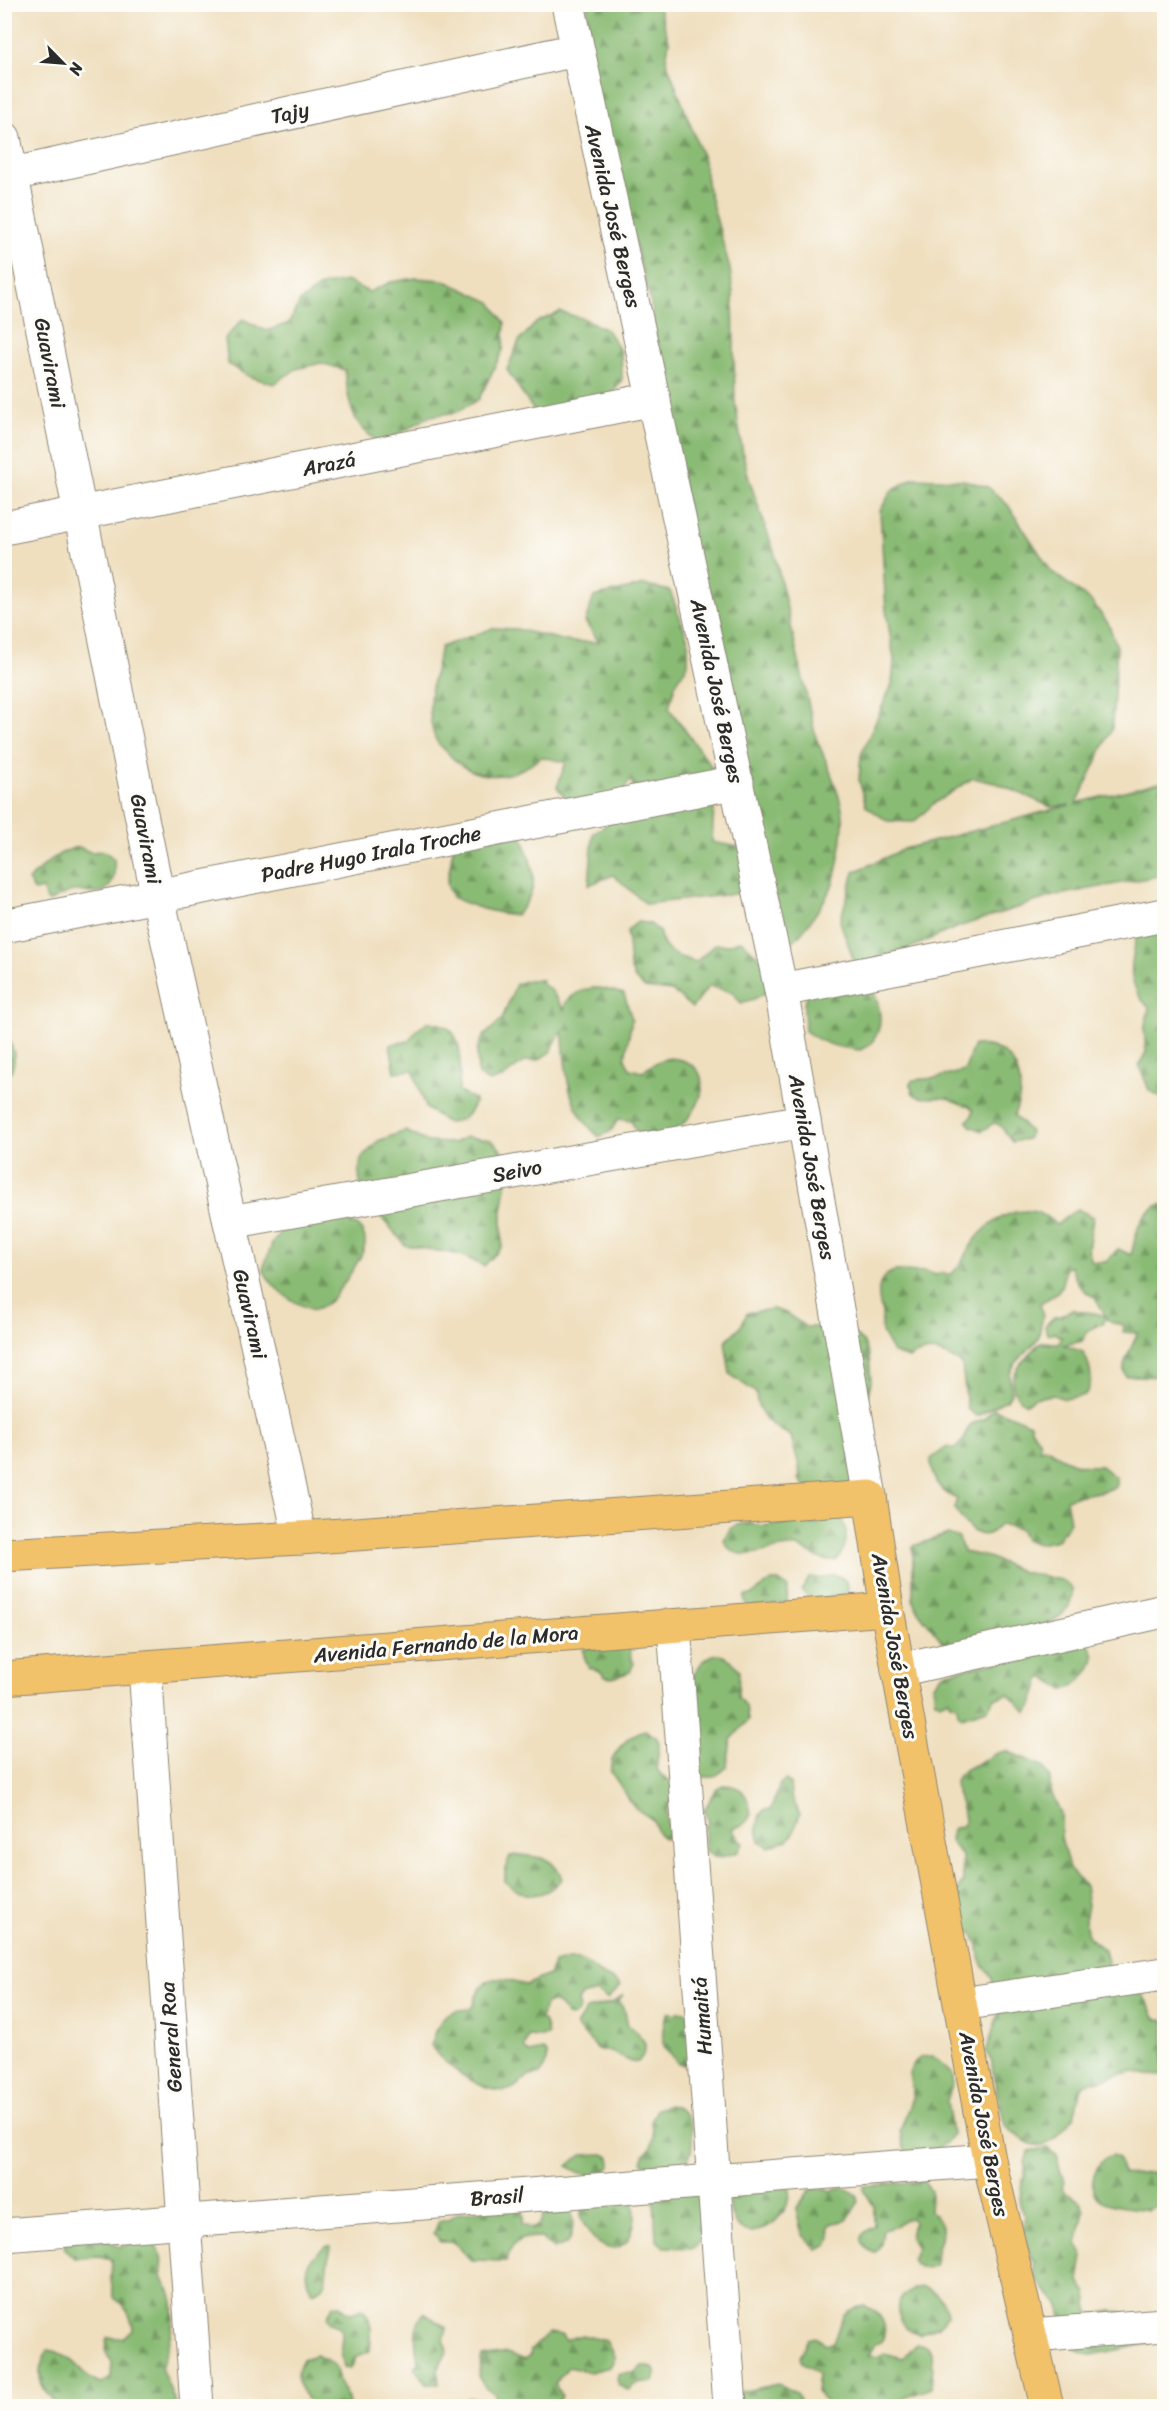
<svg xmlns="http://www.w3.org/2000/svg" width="1169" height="2411" font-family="Sriracha,sans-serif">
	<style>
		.forest { fill: url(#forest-firs); stroke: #5a7350; stroke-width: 1.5 }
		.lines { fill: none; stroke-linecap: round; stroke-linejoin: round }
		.minor-casing { stroke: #8d8575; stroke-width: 35 }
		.major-casing { stroke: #8d8575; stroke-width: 35 }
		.minor { stroke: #fff; stroke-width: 33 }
		.major { stroke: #f2c26a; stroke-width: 33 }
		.labels { text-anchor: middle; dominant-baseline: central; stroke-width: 6; stroke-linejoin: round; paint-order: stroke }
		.street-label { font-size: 21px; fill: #2b2b2b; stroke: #fdfcf7 }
	</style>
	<defs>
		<pattern id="forest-firs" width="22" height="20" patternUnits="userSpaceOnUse" patternTransform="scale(1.5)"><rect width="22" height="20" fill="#8abb74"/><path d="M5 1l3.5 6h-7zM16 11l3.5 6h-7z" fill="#71985f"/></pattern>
	</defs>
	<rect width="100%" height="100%" fill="#fdfcf7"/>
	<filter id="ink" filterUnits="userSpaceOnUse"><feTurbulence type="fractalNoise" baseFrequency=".0167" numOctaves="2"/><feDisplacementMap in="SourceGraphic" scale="12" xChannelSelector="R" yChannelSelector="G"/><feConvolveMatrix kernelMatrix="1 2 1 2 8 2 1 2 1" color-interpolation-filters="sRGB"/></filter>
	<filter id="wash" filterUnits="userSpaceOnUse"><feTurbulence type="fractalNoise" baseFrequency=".008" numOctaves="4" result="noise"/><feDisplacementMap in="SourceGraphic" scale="24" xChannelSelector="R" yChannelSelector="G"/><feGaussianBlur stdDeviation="1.35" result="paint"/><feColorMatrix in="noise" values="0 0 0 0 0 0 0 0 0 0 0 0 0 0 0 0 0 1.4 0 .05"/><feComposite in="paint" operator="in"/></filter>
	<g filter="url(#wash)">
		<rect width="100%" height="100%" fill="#efdfbf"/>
		<g class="forest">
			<path d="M 587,5 L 658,5 L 669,41 L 666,60 L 704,161 L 708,188 L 730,269 L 733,294 L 735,402 L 743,454 L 749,479 L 775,555 L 816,738 C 825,758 841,794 843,816 C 844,832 837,879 829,892 C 819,911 803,932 788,947 L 751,892 L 646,904 L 613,875 L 589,885 L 593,834 L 637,802 L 631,778 L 620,798 L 574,807 L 557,787 L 566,762 L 541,757 C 511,782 473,783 447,752 C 443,748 437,743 435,738 C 424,707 433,677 441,647 L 493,628 L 516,629 L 571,642 L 599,642 L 585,622 L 594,597 L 644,585 L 670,591 L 688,640 L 688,664 L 675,685 L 669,708 L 716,773 L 712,842 L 739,847 L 663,360 L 654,333 L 652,308 L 593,85 Z"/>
			<path d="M 416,278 L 443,280 L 491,302 L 505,323 L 503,350 L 479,399 L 457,412 L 430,416 L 382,444 C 351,426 348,403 345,370 L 321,363 L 296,369 L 274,384 L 250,377 L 228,364 L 225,339 L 243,319 L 266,331 L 289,323 L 300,302 L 321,286 L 346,281 L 369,292 L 391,282 Z"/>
			<polygon points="560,312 585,319 607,330 621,352 622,379 608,402 536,414 507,370 519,341 537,322"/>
			<path d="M 913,478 L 964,480 L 988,487 L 1008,505 L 1051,571 L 1091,601 L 1108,623 L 1117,647 L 1112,728 L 1077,803 L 1164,781 L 1164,875 L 1053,896 L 955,928 L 858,971 C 876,986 889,1021 872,1042 C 870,1045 864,1048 860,1050 C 838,1048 823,1044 805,1031 L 804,1004 L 808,993 L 857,970 L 840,921 L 854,872 L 904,849 L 1070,805 L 1051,807 L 999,784 L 973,778 L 933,804 L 914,822 L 887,821 L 866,806 L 859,780 L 861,755 L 892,684 L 894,660 L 886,610 L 880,511 L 892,490 Z"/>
			<path d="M 517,831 C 527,842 524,844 529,857 C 537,881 535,895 516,915 C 494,913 472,907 452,897 L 447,884 L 454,843 Z"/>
			<path d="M 79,847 L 90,852 L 104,851 L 114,859 C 115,872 115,891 97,893 C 89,894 81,890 73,891 C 69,891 55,899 48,902 L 42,889 L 34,891 L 28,880 C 44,866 57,851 79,847 Z"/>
			<path d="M 637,922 L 649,923 L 659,931 C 664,955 675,955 696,962 L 715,944 L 728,945 L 741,940 L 769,967 L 767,992 L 754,999 L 741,1003 L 732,992 L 709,986 L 692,1008 L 672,991 L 645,988 L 635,979 L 630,967 L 627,931 Z"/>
			<path d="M 1164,923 L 1164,1099 L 1149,1090 L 1139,1065 L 1146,1052 L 1144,1029 L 1149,1008 C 1126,985 1130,965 1137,936 Z"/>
			<path d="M 528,980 L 542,980 L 541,983 L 551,990 L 564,1010 L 566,1001 C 587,983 599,987 624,994 L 632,1019 L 625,1058 L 630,1069 L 643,1072 C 654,1062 666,1055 681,1060 C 735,1076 673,1159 638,1132 C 635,1130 633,1124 631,1121 L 618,1119 L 611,1131 L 599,1137 C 564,1105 567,1074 562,1030 L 550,1052 L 538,1060 L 525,1061 L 502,1078 L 489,1082 L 478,1075 L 477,1050 L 483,1037 L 502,1019 L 516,984 Z"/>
			<path d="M 427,1022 C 468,1023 460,1062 459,1092 L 475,1100 C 470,1116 463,1121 447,1123 L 426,1108 L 413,1070 L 395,1072 L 390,1044 L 409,1041 L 416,1031 Z"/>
			<path d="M 5,1033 C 16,1051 18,1063 5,1081 Z"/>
			<path d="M 974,1045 C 979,1046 983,1045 988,1046 C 1021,1055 1026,1087 1014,1115 L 1030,1132 L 1027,1139 L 1012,1142 L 1000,1125 L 994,1123 L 982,1131 L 970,1126 L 967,1121 L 972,1116 L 973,1110 L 968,1105 C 959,1106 955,1099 946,1098 C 935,1096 922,1101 913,1094 L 910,1083 L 913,1080 L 936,1078 L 964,1071 C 969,1062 969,1054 974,1045 Z"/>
			<path d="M 405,1131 L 428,1142 L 453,1143 L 466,1137 L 491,1140 L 510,1158 L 502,1212 L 502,1247 L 484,1266 L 461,1255 L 405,1245 C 392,1227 363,1203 360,1183 C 358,1176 360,1166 361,1159 L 378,1141 Z"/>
			<path d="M 1161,1204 L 1164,1205 L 1164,1376 C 1152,1378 1140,1375 1126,1376 C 1118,1365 1134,1347 1137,1333 L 1123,1332 L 1124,1325 L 1113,1323 L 1106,1318 L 1103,1323 L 1088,1330 L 1082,1341 L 1064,1345 L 1083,1352 C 1091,1366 1095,1381 1085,1395 L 1065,1399 L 1053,1395 L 1034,1398 L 1026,1404 C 1005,1391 1012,1371 1027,1358 C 1032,1353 1035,1344 1044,1342 C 1047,1342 1054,1343 1058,1343 L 1062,1338 L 1054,1333 L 1047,1334 L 1045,1326 L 1054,1317 L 1061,1316 L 1072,1309 C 1084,1315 1095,1310 1106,1317 L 1095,1297 C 1082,1292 1074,1279 1071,1266 L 1065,1269 C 1062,1291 1060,1293 1040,1303 L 1043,1316 L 1038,1339 L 1014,1365 L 1010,1374 L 1011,1393 L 1007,1400 C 995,1404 988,1412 976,1416 L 967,1409 L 962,1364 C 941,1353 932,1345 909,1358 L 893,1353 C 890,1346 884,1339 882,1332 C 880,1326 883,1320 882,1314 C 879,1300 873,1280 892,1272 C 902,1268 914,1274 924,1271 L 936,1275 L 941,1273 L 950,1275 C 963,1265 965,1253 975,1240 C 989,1222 1012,1207 1036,1212 C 1044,1214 1051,1220 1056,1225 L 1077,1209 L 1093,1217 L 1088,1249 L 1092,1262 L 1106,1262 L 1118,1249 L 1131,1255 C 1137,1232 1137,1215 1161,1204 Z"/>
			<path d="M 342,1218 C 354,1222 366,1230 365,1244 C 364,1256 336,1297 326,1304 C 323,1306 318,1308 314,1310 C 292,1303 273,1290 263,1269 L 272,1244 L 287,1222 Z"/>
			<path d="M 773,1309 L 786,1313 L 806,1327 L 845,1326 L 864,1343 L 869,1356 L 871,1382 L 866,1404 L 875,1462 L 846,1488 L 806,1488 L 799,1479 C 802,1465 793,1450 791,1436 C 771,1426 757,1417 756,1393 L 730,1374 L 725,1341 L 741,1326 L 747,1313 Z"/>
			<path d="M 994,1409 L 1031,1424 L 1031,1428 L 1040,1442 L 1039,1450 L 1044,1447 C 1054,1450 1056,1455 1064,1459 C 1078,1466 1087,1466 1101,1466 L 1116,1478 L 1116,1487 C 1099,1494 1083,1493 1066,1499 L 1070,1522 L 1057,1540 L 1039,1544 L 1025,1540 L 1020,1529 L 1000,1524 C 981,1549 965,1525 954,1508 L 957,1499 C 940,1492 930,1478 931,1459 L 947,1447 L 955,1449 L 965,1438 L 965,1434 L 971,1424 L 984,1419 Z"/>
			<path d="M 831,1511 L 837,1512 C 850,1529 849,1545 836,1561 C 820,1563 811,1551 797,1547 C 775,1543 736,1570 724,1540 L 730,1529 L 736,1525 L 750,1523 L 763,1526 L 807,1520 Z"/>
			<path d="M 948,1534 L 959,1538 L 963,1552 L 988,1557 L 1023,1572 L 1061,1580 L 1072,1588 C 1073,1605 1066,1612 1053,1622 L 950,1651 L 918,1611 L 913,1599 L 913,1546 Z"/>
			<path d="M 834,1575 C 847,1577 851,1587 847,1600 C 832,1600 810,1605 802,1590 L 809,1578 L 822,1578 Z"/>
			<polygon points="772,1581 779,1581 788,1588 787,1603 750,1607 745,1603 745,1596 751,1595"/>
			<polygon points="629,1644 631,1658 634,1663 630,1672 613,1678 605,1677 600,1671 589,1668 584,1656 583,1649"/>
			<path d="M 1088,1644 C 1090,1647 1092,1650 1093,1653 C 1097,1667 1077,1687 1064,1690 L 1045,1678 L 1041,1678 L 1032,1706 L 1027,1712 L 1008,1694 L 994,1699 L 987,1709 L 962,1717 L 958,1713 L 957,1705 L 950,1704 L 948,1699 L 940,1703 L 935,1700 L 933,1686 L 943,1673 Z"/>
			<polygon points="719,1654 731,1660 739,1670 738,1697 746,1706 748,1720 731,1740 727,1766 715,1777 703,1777 695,1768 692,1678 702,1662 713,1655"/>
			<path d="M 645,1730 L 656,1737 L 659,1742 C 660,1763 648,1769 671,1781 L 674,1794 L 666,1813 L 670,1834 L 666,1839 C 656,1835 655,1829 653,1820 L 635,1808 L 611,1772 C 608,1754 629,1735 645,1730 Z"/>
			<path d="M 1006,1751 L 1043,1766 L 1050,1778 L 1050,1790 L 1061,1814 L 1061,1837 L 1069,1869 L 1085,1886 L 1088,1905 L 1085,1920 L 1088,1937 L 1104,1950 L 1110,1974 L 1132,1991 L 1143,1995 L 1156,2018 L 1164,2020 L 1164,2076 L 1147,2075 L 1133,2071 L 1085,2084 L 1080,2091 L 1074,2117 L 1056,2138 L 1043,2146 L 1031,2144 L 1013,2133 L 1005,2125 L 993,2074 L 992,2062 L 986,2052 L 999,2012 L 992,1979 L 979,1957 L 978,1945 L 972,1933 L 955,1923 L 955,1894 L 963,1882 L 962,1856 L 950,1841 L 952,1829 L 964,1825 C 965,1790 934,1781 981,1762 C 992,1757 992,1753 1006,1751 Z"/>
			<polygon points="785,1780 790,1783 791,1796 800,1814 793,1834 788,1840 769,1847 760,1841 757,1828 760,1815 764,1810 771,1809 780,1784"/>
			<path d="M 723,1785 C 743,1785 748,1795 751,1814 C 747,1824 741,1826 731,1829 L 743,1843 L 738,1852 L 717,1858 L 705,1850 L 705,1827 L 709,1822 L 704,1810 L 717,1788 Z"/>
			<path d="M 521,1855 C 539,1857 556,1857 562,1879 C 544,1899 524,1900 505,1882 L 505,1869 L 510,1856 Z"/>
			<path d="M 568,1959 C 586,1960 586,1963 599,1973 C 607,1978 614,1979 621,1985 L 607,1999 L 597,1992 L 581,1996 L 578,2002 L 580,2008 L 577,2014 L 571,2017 L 566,2015 C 563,2007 560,2005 552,2002 L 546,2004 L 540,2018 L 545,2022 L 548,2035 L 541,2037 L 529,2036 L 524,2049 L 530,2053 L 542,2050 L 547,2054 L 547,2061 L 541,2074 C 538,2075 531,2075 528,2077 C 521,2081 517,2088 508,2090 C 486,2095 440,2064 431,2045 C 441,2020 440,2010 470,2009 C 476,2004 474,1998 478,1992 C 492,1969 507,1982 526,1985 L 549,1975 L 554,1963 Z"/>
			<path d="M 623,1995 L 619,2001 L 625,2012 L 628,2025 C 642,2037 653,2045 638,2062 L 631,2062 L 614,2053 L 598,2049 L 576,2026 L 587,2009 L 612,2003 Z"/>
			<path d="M 680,2011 L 689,2013 L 692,2061 L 686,2065 L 678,2064 C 674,2056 671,2056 666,2050 C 660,2041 663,2020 669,2012 L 675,2014 Z"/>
			<path d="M 933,2056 L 953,2074 L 953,2082 L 947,2101 L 952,2134 C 943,2153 926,2152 907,2152 L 904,2148 L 900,2131 L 913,2095 L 909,2073 L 915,2062 L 921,2057 Z"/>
			<path d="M 669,2105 C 676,2107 684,2110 688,2117 C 694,2129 696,2165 677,2166 C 674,2166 671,2163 668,2164 C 658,2164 652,2170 642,2162 L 645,2153 L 651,2148 L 653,2135 L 651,2122 L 657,2109 Z"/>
			<path d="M 1048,2148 L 1056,2156 L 1064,2182 L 1062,2188 L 1066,2193 L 1077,2199 L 1082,2204 L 1084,2211 L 1077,2243 L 1083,2255 L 1079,2282 L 1087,2294 L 1089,2310 L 1093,2314 L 1112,2311 L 1122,2312 L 1157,2334 L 1151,2343 L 1092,2355 C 1073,2354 1065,2336 1061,2319 C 1061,2317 1061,2311 1060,2309 C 1054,2292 1029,2285 1035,2262 L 1029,2253 L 1023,2228 L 1025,2216 L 1019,2205 L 1022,2182 L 1025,2176 L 1025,2162 L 1029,2151 Z"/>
			<path d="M 604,2154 L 610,2157 L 611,2164 C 601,2179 582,2177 568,2166 L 581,2155 Z"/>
			<path d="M 1112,2155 L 1118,2158 L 1123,2174 C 1138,2177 1149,2169 1164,2176 L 1163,2202 L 1148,2210 C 1126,2206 1084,2209 1094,2176 C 1098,2165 1102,2158 1112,2155 Z"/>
			<path d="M 741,2179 L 790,2189 C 793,2221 740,2253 731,2213 C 730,2210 729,2203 729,2199 C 731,2193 738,2184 741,2179 Z"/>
			<path d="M 923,2181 L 931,2191 L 930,2211 C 949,2229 942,2229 936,2251 C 935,2256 936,2260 934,2265 C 926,2271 915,2268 911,2259 L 917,2247 C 907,2239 911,2233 913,2222 L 911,2218 L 905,2219 L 896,2226 L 883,2230 L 881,2244 L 875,2253 C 868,2251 857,2243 862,2235 C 864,2231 871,2229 874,2226 L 874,2206 L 863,2189 L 864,2186 Z"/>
			<polygon points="700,2184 704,2234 694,2248 665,2247 656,2240 654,2200"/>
			<path d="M 826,2188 L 831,2191 C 842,2186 849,2188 857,2196 L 858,2203 L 846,2220 L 831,2224 L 829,2227 L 831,2237 L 829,2244 L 817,2249 L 802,2234 L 796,2209 L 810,2190 Z"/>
			<path d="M 587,2200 L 633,2200 C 643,2241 610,2271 585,2226 C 583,2222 580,2218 581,2213 C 581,2209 585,2204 587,2200 Z"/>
			<path d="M 549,2202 L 569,2204 C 573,2218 575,2230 568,2243 L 553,2249 L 540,2237 C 518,2237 513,2241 506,2261 L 471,2260 L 454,2242 L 440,2242 L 434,2233 L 439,2221 L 451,2218 L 456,2214 L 517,2204 L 524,2216 L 522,2223 L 532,2229 L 539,2225 Z"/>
			<path d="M 63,2236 L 109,2241 L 120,2247 L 146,2240 C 171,2255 157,2258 163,2279 C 164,2283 168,2286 170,2291 C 179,2314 168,2346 161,2368 L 177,2406 L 58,2406 C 40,2386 33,2376 48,2350 C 75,2354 78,2374 100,2384 L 111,2377 L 112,2362 L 105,2350 L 107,2338 L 124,2338 L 133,2329 C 131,2314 126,2307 114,2298 L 111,2280 L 112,2259 L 99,2256 L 74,2258 L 65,2249 Z"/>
			<path d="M 325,2246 L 331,2246 C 331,2252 329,2255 328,2260 C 324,2275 331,2286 312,2292 C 300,2268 307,2262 325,2246 Z"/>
			<path d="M 923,2287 C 935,2290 947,2303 948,2315 L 938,2326 L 919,2334 L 907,2329 C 904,2324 899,2318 898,2312 C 896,2297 911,2288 923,2287 Z"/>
			<path d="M 333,2305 L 340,2305 L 349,2313 L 355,2312 L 361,2309 C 373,2315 372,2338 370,2351 L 357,2356 L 351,2368 L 344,2367 C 343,2361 340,2352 341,2346 C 343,2330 345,2330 329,2322 L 327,2317 Z"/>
			<path d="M 864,2306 C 881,2311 890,2327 881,2342 L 875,2344 L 868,2356 L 880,2357 L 884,2353 L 903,2358 L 916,2344 L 928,2347 L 932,2353 L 933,2367 L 931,2388 L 902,2399 L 901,2406 L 830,2406 L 816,2392 L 818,2373 L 802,2362 L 800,2356 L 809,2339 L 815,2337 L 826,2344 L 833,2343 C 842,2323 837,2311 864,2306 Z"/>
			<path d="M 424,2313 L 447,2328 L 444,2341 C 453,2355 440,2357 438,2369 C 437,2373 439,2379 439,2384 L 426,2384 L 414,2367 L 419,2363 C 415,2349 412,2324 424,2313 Z"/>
			<polygon points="549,2333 562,2335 565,2340 582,2335 606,2341 615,2358 610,2367 590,2372 568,2367 555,2384 561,2395 557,2406 459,2406 467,2398 473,2397 483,2405 490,2405 495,2400 495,2394 485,2387 478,2376 482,2357 507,2353 525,2360 530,2357 531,2350"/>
			<path d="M 316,2355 C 345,2368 331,2367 342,2388 C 346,2395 349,2398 349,2406 L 312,2406 C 300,2387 290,2382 303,2359 Z"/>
			<path d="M 642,2366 L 648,2366 L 654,2369 C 660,2389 643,2380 636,2384 C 633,2386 631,2388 628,2390 L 619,2385 L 616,2378 L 619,2373 L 635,2373 Z"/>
			<polygon points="779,2384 796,2393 802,2406 732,2406 740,2392"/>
		</g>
	</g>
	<g filter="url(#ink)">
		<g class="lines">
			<defs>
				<g id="minor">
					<polyline points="568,4 781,990 870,1497"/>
					<polyline points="4,138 158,897 300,1538"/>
					<polyline points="4,176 576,50"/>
					<polyline points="4,528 654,399"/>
					<polyline points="4,926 737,782"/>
					<polyline points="781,990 1164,915"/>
					<polyline points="230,1222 804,1121"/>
					<polyline points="674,1626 730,2406"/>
					<polyline points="145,1668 197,2406"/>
					<polyline points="898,1670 1164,1611"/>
					<polyline points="961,2004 1164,1974"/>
					<polyline points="4,2235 989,2160"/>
					<polyline points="1031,2335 1164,2325"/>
				</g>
				<g id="major">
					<polyline points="4,1555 300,1538 870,1497 887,1609 989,2160 1047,2406"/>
					<polyline points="4,1678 887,1609"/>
				</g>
			</defs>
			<use href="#minor" class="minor-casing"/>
			<use href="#major" class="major-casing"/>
			<use href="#minor" class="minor"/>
			<use href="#major" class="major"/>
		</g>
	</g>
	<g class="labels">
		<g class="street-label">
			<text transform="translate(290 113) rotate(-12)">Tajy</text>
			<text transform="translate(613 216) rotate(77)">Avenida José Berges</text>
			<text transform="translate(50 363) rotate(79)">Guavirami</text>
			<text transform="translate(329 464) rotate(-11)">Arazá</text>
			<text transform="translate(717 691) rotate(78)">Avenida José Berges</text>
			<text transform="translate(146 839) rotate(79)">Guavirami</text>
			<text transform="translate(371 854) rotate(-11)">Padre Hugo Irala Troche</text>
			<text transform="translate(812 1167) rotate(80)">Avenida José Berges</text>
			<text transform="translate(517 1171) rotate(-10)">Seivo</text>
			<text transform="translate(250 1314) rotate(77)">Guavirami</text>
			<text transform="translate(446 1644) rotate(-5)">Avenida Fernando de la Mora</text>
			<text transform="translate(895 1646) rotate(80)">Avenida José Berges</text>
			<text transform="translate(702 2016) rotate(-94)">Humaitá</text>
			<text transform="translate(171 2037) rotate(-94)">General Roa</text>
			<text transform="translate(984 2124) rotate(79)">Avenida José Berges</text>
			<text transform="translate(497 2197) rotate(-4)">Brasil</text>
		</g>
	</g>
	<rect width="1169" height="2411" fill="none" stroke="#fdfcf7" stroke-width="24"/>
	<g transform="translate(63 63) rotate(115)" stroke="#fdfcf7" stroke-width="4.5" paint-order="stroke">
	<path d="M0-4.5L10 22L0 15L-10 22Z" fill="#2b2b2b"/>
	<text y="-9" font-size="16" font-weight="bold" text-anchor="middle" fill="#2b2b2b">N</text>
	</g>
</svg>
